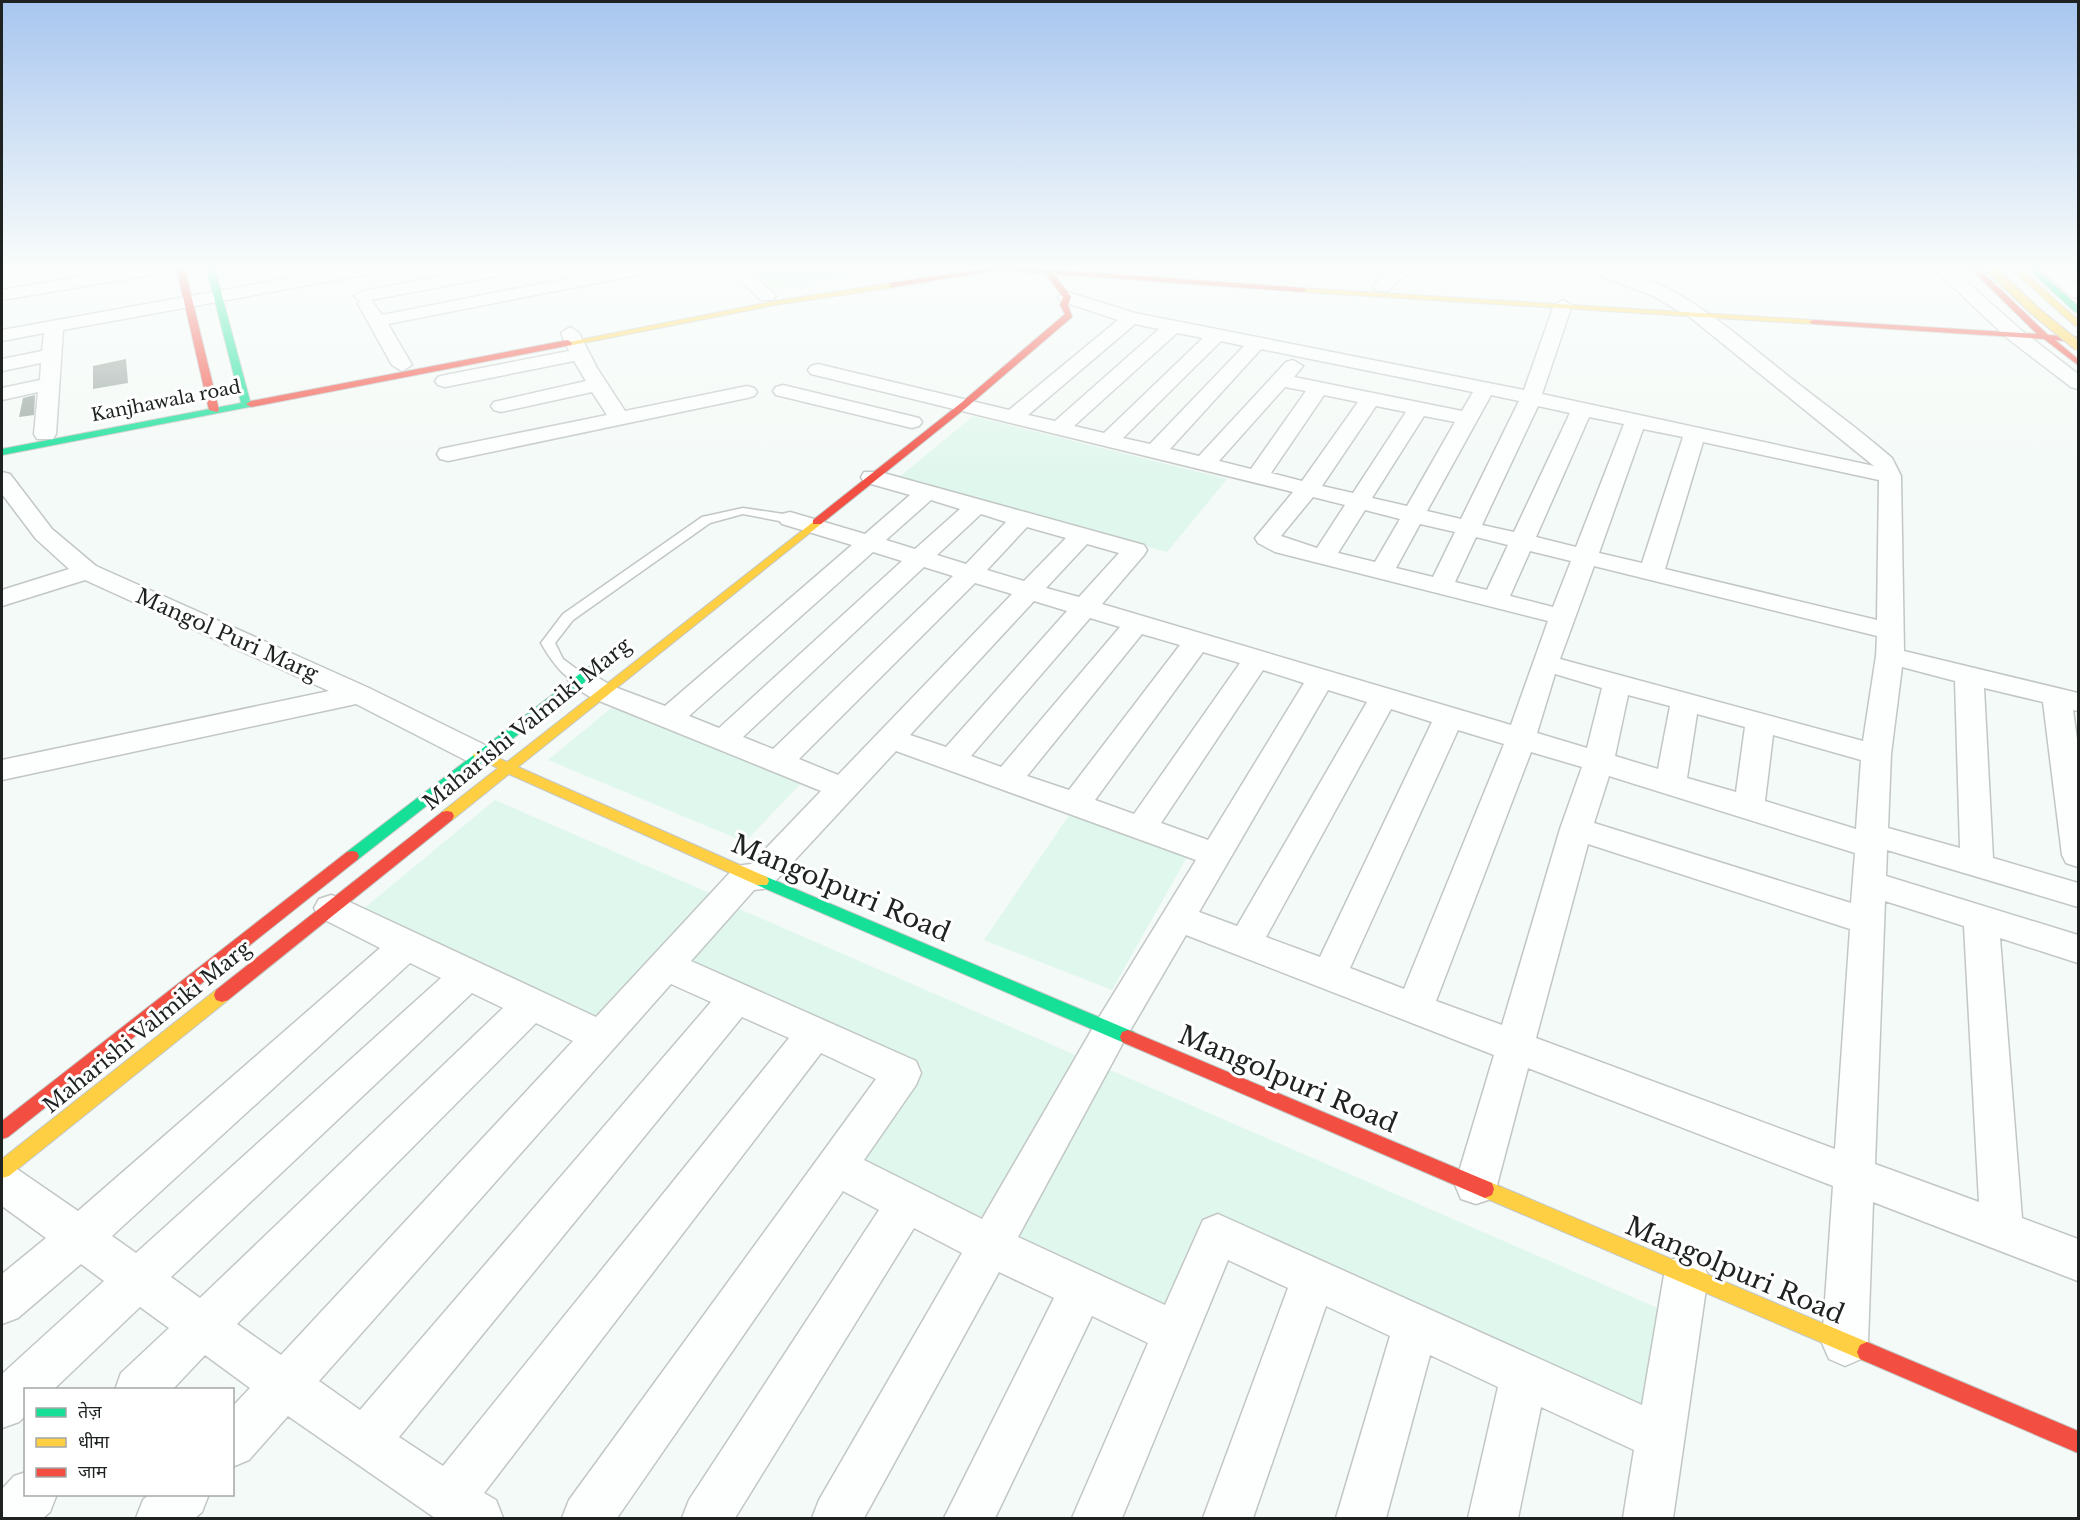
<svg xmlns="http://www.w3.org/2000/svg" width="2080" height="1520" font-family="'Libre Baskerville','Noto Sans Devanagari',serif">
	<style>
		.green { fill: #e0f7ed }
		.building { fill: #9da8a3 }
		.lines { fill: none; stroke-linecap: round; stroke-linejoin: round }
		.lane-casing { stroke: #c2c7c5; stroke-width: 3 }
		.street-casing { stroke: #c2c7c5; stroke-width: 3 }
		.fast-casing { stroke: #c2c7c5; stroke-width: 2 }
		.slow-casing { stroke: #c2c7c5; stroke-width: 2 }
		.jam-casing { stroke: #c2c7c5; stroke-width: 2 }
		.lane { fill: #fdfefe; fill-rule: evenodd }
		.street { fill: #fdfefe; fill-rule: evenodd }
		.fast { fill: #16e098; fill-rule: evenodd }
		.slow { fill: #ffcf43; fill-rule: evenodd }
		.jam { fill: #f24e42; fill-rule: evenodd }
		.slow-bridge-casing { stroke: #b2aebc; stroke-width: 11; stroke-linecap: butt }
		.slow-bridge { stroke: #ffcf43; stroke-width: 9 }
		.labels { text-anchor: middle; dominant-baseline: central; stroke-width: 6; stroke-linejoin: round; paint-order: stroke }
		.far-street-label { font-size: 18px; fill: #1e2220; stroke: #fff }
		.street-label { font-size: 21px; fill: #1e2220; stroke: #fff }
		.near-street-label { font-size: 26px; fill: #1e2220; stroke: #fff }
	</style>
	<rect width="100%" height="100%" fill="#f4faf7"/>
	<g class="green">
		<polygon points="745,266 900,266 904,269 772,289"/>
		<polygon points="973,416 1227,479 1167,552 898,478"/>
		<polygon points="615,705 806,778 745,842 548,760"/>
		<polygon points="495,800 721,898 600,1026 363,909"/>
		<polygon points="1070,814 1188,855 1112,990 984,940"/>
		<polygon points="735,907 1660,1309 1644,1412 1216,1214 1169,1320 831,1150 896,1060 684,962"/>
	</g>
	<g class="building">
		<polygon points="126,359 128,383 93,389 93,366"/>
		<polygon points="35,395 34,415 19,417 23,398"/>
	</g>
	<g class="lines">
		<defs>
			<path id="lane" d="M 743,508 L 790,515 L 796,519 L 790,523 L 743,514 L 710,523 L 573,620 L 555,643 L 563,659 L 586,676 L 588,679 L 586,682 C 568,687 549,657 541,643 L 563,614 L 702,517 Z"/>
			<g id="street">
				<polygon points="144,266 182,266 174,271 2,300 2,290"/>
				<polygon points="357,266 393,266 385,271 63,330 56,434 53,439 37,439 34,434 38,392 2,400 2,388 40,380 41,363 2,371 2,359 42,351 44,333 2,341 2,330"/>
				<polygon points="496,266 531,266 523,271 371,300 382,315 631,266 665,266 657,271 388,324 412,365 402,371 392,365 358,304 360,301 354,296 363,291"/>
				<polygon points="726,266 744,266 776,296 773,300 761,300"/>
				<polygon points="1397,266 1422,266 1420,270 1405,275 1388,291 1376,291 1373,287 1376,283"/>
				<path d="M 1584,266 C 1664,266 1732,332 1792,379 C 1825,405 1860,430 1892,458 L 1901,476 L 1904,651 L 2078,693 L 2078,711 L 2073,710 L 2078,747 L 2078,867 L 2066,863 L 2062,855 L 2043,702 L 1984,688 L 1993,858 L 2078,883 L 2078,907 L 1887,850 L 1886,876 L 2078,935 L 2078,963 L 2000,938 L 2022,1218 L 2078,1239 L 2078,1281 L 1873,1202 L 1868,1343 L 1861,1359 L 1845,1366 L 1829,1359 L 1822,1343 L 1833,1186 L 1528,1068 L 1497,1185 L 1491,1199 L 1476,1204 L 1461,1199 L 1455,1185 L 1494,1055 L 1186,935 L 1124,1041 L 1018,1237 L 1165,1305 L 1203,1220 L 1218,1214 L 1642,1405 L 1664,1275 L 1671,1260 L 1686,1254 L 1701,1260 L 1708,1275 L 1673,1518 L 1623,1518 L 1634,1450 L 1541,1407 L 1518,1518 L 1468,1518 L 1498,1387 L 1430,1355 L 1386,1518 L 1336,1518 L 1390,1336 L 1326,1306 L 1253,1518 L 1203,1518 L 1288,1288 L 1228,1260 L 1122,1518 L 1072,1518 L 1148,1343 L 1092,1316 L 995,1518 L 944,1518 L 1054,1298 L 999,1272 L 864,1518 L 812,1518 L 819,1500 L 962,1253 L 914,1228 L 735,1518 L 682,1518 L 689,1500 L 879,1210 L 843,1191 L 617,1518 L 562,1518 L 569,1500 L 876,1079 L 821,1053 L 484,1493 L 496,1500 L 503,1518 L 435,1518 L 288,1416 L 249,1460 L 232,1467 L 232,1407 L 250,1388 L 205,1355 L 172,1390 L 115,1390 L 121,1373 L 169,1328 L 140,1307 L 53,1390 L 26,1390 L 26,1415 L 19,1422 L 2,1428 L 2,1374 L 104,1281 L 81,1264 L 18,1318 L 2,1324 L 2,1274 L 46,1238 L 2,1206 L 2,1163 L 17,1169 L 78,1211 L 380,948 L 319,917 L 314,908 L 319,899 L 331,895 L 343,899 L 596,1017 L 736,866 L 751,864 L 821,791 L 592,698 L 572,686 L 568,680 L 572,674 L 582,671 L 592,674 L 612,686 L 665,706 L 852,545 L 782,524 L 778,519 L 782,514 L 790,512 L 865,534 L 910,495 L 864,482 L 861,477 L 864,472 L 880,472 L 1144,545 L 1147,550 L 1144,555 L 1102,604 L 1511,725 L 1548,621 L 1275,552 L 1258,543 L 1255,538 L 1293,492 L 811,374 L 808,370 L 811,366 L 818,364 L 1009,410 L 1118,320 L 1061,301 L 1058,297 L 1067,292 L 1135,313 L 1524,390 L 1554,305 L 1563,300 L 1572,305 L 1542,394 L 1874,466 L 1691,318 L 1653,296 L 1586,270 ZM 1135,324 L 1159,329 L 1055,421 L 1028,415 ZM 1177,333 L 1203,338 L 1104,433 L 1074,426 ZM 1221,341 L 1244,346 L 1150,444 L 1123,438 ZM 1261,349 L 1473,392 L 1462,411 L 1294,377 L 1303,366 L 1293,360 L 1286,362 L 1199,456 L 1170,449 ZM 1285,387 L 1306,391 L 1251,469 L 1219,461 ZM 1324,395 L 1358,402 L 1302,481 L 1271,473 ZM 1491,395 L 1519,401 L 1461,519 L 1427,511 ZM 1376,406 L 1406,412 L 1353,493 L 1322,486 ZM 1538,406 L 1570,413 L 1514,532 L 1482,525 ZM 1424,416 L 1455,422 L 1407,506 L 1372,498 ZM 1589,417 L 1624,424 L 1576,547 L 1536,537 ZM 1643,429 L 1683,437 L 1642,563 L 1599,553 ZM 1703,442 L 1879,480 L 1877,620 L 1665,569 ZM 1313,497 L 1345,505 L 1317,548 L 1281,536 ZM 931,500 L 960,509 L 915,549 L 886,540 ZM 1365,510 L 1400,519 L 1375,562 L 1338,553 ZM 981,514 L 1006,522 L 966,564 L 937,555 ZM 1420,524 L 1455,532 L 1433,577 L 1396,568 ZM 1027,527 L 1066,538 L 1024,581 L 987,570 ZM 1476,537 L 1508,545 L 1487,590 L 1455,582 ZM 1087,544 L 1119,553 L 1079,597 L 1046,588 ZM 1530,551 L 1571,561 L 1553,607 L 1510,596 ZM 873,552 L 902,561 L 719,728 L 689,716 ZM 1594,566 L 1877,636 L 1876,656 L 1863,741 L 1560,659 ZM 924,567 L 953,576 L 773,749 L 743,737 ZM 975,583 L 1012,594 L 838,775 L 799,759 ZM 1034,601 L 1067,611 L 946,747 L 910,735 ZM 1090,618 L 1120,627 L 1001,767 L 971,756 ZM 1142,634 L 1180,645 L 1069,790 L 1027,776 ZM 1203,652 L 1240,663 L 1134,814 L 1095,800 ZM 1902,667 L 1955,681 L 1960,848 L 1888,828 L 1891,754 ZM 1263,670 L 1304,683 L 1208,840 L 1161,823 ZM 1555,674 L 1602,688 L 1587,748 L 1537,733 ZM 1328,690 L 1367,702 L 1237,926 L 1199,912 ZM 1628,695 L 1670,706 L 1658,769 L 1615,756 ZM 1391,709 L 1432,722 L 1320,957 L 1266,937 ZM 1697,714 L 1745,727 L 1736,792 L 1687,778 ZM 1458,730 L 1504,744 L 1404,989 L 1350,968 ZM 1773,735 L 1861,760 L 1856,829 L 1765,801 ZM 896,751 L 1196,860 L 1098,1019 L 982,1219 L 864,1160 L 916,1085 L 921,1073 L 916,1061 L 691,961 L 754,890 L 769,888 ZM 1531,752 L 1582,767 L 1560,829 L 1502,1025 L 1436,1001 ZM 1609,776 L 1855,853 L 1851,903 L 1594,823 ZM 1588,844 L 1850,929 L 1835,1149 L 1536,1038 ZM 1885,901 L 1964,926 L 1979,1202 L 1875,1164 ZM 410,963 L 441,978 L 136,1253 L 112,1236 ZM 671,984 L 711,1002 L 360,1410 L 319,1381 ZM 472,993 L 503,1008 L 200,1298 L 171,1277 ZM 742,1017 L 789,1038 L 443,1466 L 399,1437 ZM 536,1023 L 573,1041 L 281,1355 L 237,1324 Z"/>
				<polygon points="1931,266 1949,266 2021,330 2078,374 2078,389 2071,387 2007,338"/>
				<polygon points="2038,266 2056,266 2078,285 2078,298 2072,297"/>
				<polygon points="570,327 579,333 597,368 625,411 747,386 754,388 757,392 754,396 747,398 448,461 440,459 437,454 440,449 607,415 592,392 501,412 494,410 491,406 494,402 586,381 574,361 445,387 438,385 435,381 438,377 445,375 569,351 561,333"/>
				<polygon points="783,385 919,418 922,422 919,426 912,428 776,395 773,391 776,387"/>
				<polygon points="2,472 10,474 52,529 96,566 369,688 491,748 495,755 491,762 480,765 469,762 356,704 2,780 2,760 329,691 85,580 2,606 2,590 69,569 36,539 2,494"/>
				<polygon points="26,1472 26,1494 57,1494 50,1512 43,1518 2,1518 2,1489 14,1476"/>
				<polygon points="149,1494 209,1494 202,1512 195,1518 136,1518 143,1500"/>
			</g>
			<g id="fast">
				<polygon points="206,266 214,266 250,401 254,402 254,406 2,455 2,449 241,403"/>
				<polygon points="2025,266 2033,266 2078,306 2078,312 2075,312"/>
				<polygon points="603,658 607,659 609,662 607,665 357,860 347,860 345,856 347,852 599,659"/>
				<polygon points="762,875 1134,1032 1136,1037 1134,1042 1128,1044 1122,1042 757,885 755,881 757,877"/>
			</g>
			<g id="slow">
				<polygon points="2008,266 2017,266 2078,320 2078,326 2075,326"/>
				<polygon points="893,283 896,283 896,287 775,305 568,346 564,343 775,301"/>
				<polygon points="1300,288 1813,320 1817,322 1813,324 1303,292 1299,290"/>
				<polygon points="817,519 822,522 821,524 518,767 767,877 769,881 767,885 757,885 509,774 452,820 442,820 440,816 442,812 498,768 475,758 473,755 475,752 485,752 507,762"/>
				<polygon points="222,988 228,990 230,995 228,1000 9,1176 2,1178 2,1159 216,990"/>
				<polygon points="1485,1180 1874,1345 1877,1352 1874,1359 1867,1362 1860,1359 1478,1195 1476,1189 1478,1183"/>
			</g>
			<g id="jam">
				<polygon points="176,266 184,266 219,410 217,412 209,410"/>
				<polygon points="1004,266 1303,288 1307,290 1303,292 1054,274 1071,297 1068,305 1072,317 967,407 821,524 813,524 813,520 961,403 1065,314 1060,305 1063,297 1046,274 1000,270 893,287 890,287 890,283"/>
				<polygon points="1968,266 1976,266 2048,335 2078,337 2077,342 2055,340 2078,359 2078,365 2044,339 1813,324 1809,322 1813,320 2037,334"/>
				<polygon points="568,340 572,343 571,345 251,407 246,404 251,401"/>
				<polygon points="447,811 452,812 454,816 452,820 228,1000 222,1002 216,1000 214,995 216,990 442,812"/>
				<polygon points="352,851 357,852 359,856 357,860 8,1137 2,1139 2,1121 347,852"/>
				<polygon points="1128,1030 1492,1183 1494,1189 1492,1195 1485,1198 1478,1195 1122,1042 1120,1037 1122,1032"/>
				<polygon points="1867,1342 2078,1431 2078,1453 1860,1359 1857,1352 1860,1345"/>
			</g>
		</defs>
		<use href="#lane" class="lane-casing"/>
		<use href="#street" class="street-casing"/>
		<use href="#fast" class="fast-casing"/>
		<use href="#slow" class="slow-casing"/>
		<use href="#jam" class="jam-casing"/>
		<use href="#lane" class="lane"/>
		<use href="#street" class="street"/>
		<use href="#fast" class="fast"/>
		<use href="#slow" class="slow"/>
		<use href="#jam" class="jam"/>
		<defs>
			<polyline id="slow-bridge" points="1988,266 2035,311 2078,346"/>
		</defs>
		<use href="#slow-bridge" class="slow-bridge-casing"/>
		<use href="#slow-bridge" class="slow-bridge"/>
	</g>
	<linearGradient id="sky" x2="0" y2="1"><stop stop-color="#a8c6ef"/><stop offset="0.56" stop-color="#fafdfb"/><stop offset="1" stop-color="#fafdfb" stop-opacity="0"/></linearGradient>
	<rect width="2080" height="479" fill="url(#sky)"/>
	<g class="labels">
		<g class="far-street-label">
			<text transform="translate(166 401) rotate(-11)">Kanjhawala road</text>
		</g>
		<g class="street-label">
			<text transform="translate(227 635) rotate(24)">Mangol Puri Marg</text>
			<text transform="translate(527 724) rotate(-39)">Maharishi Valmiki Marg</text>
			<text transform="translate(147 1027) rotate(-39)">Maharishi Valmiki Marg</text>
		</g>
		<g class="near-street-label">
			<text transform="translate(841 888) rotate(23)">Mangolpuri Road</text>
			<text transform="translate(1288 1079) rotate(23)">Mangolpuri Road</text>
			<text transform="translate(1735 1270) rotate(23)">Mangolpuri Road</text>
		</g>
	</g>
	<rect width="2080" height="1520" fill="none" stroke="#1e2220" stroke-width="6"/>
	<rect x="24" y="1388" width="210" height="108" fill="#ffffff" stroke="#a5a7a6" stroke-width="1.5"/>
	<rect x="36" y="1408" width="30" height="9" fill="#16e098" stroke="#a5a7a6" stroke-width="1.5"/>
	<text x="78" y="1418" font-size="18" fill="#1e2220">तेज़</text>
	<rect x="36" y="1438" width="30" height="9" fill="#ffcf43" stroke="#a5a7a6" stroke-width="1.5"/>
	<text x="78" y="1448" font-size="18" fill="#1e2220">धीमा</text>
	<rect x="36" y="1468" width="30" height="9" fill="#f24e42" stroke="#a5a7a6" stroke-width="1.5"/>
	<text x="78" y="1478" font-size="18" fill="#1e2220">जाम</text>
</svg>
